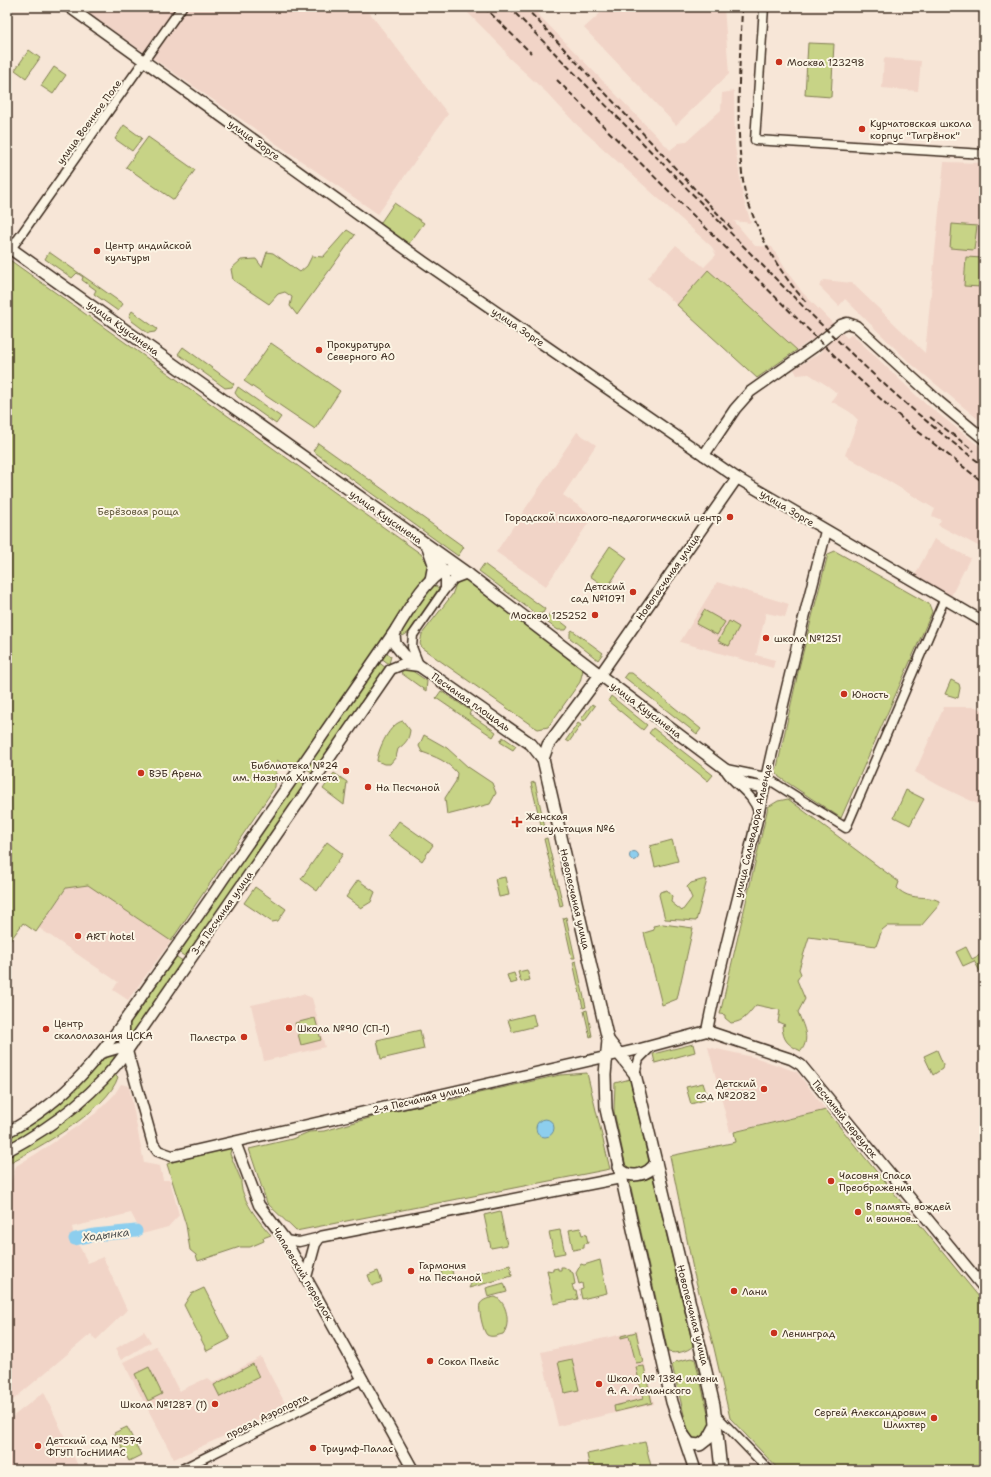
<svg xmlns="http://www.w3.org/2000/svg" width="991" height="1477" font-family="'Shantell Sans',sans-serif">
	<style>
		.built { fill: #f1d4c7 }
		.green { fill: #c7d386; stroke: #817e52 }
		.water { fill: #8dceee; stroke: #6c8c9b }
		.lines { fill: none; stroke-linecap: round; stroke-linejoin: round }
		.river { stroke: #8dceee; stroke-width: 13 }
		.minor-casing { stroke: #3b2a1e; stroke-width: 11 }
		.tertiary-casing { stroke: #3b2a1e; stroke-width: 13 }
		.secondary-casing { stroke: #3b2a1e; stroke-width: 14 }
		.minor { stroke: #fcf5e5; stroke-width: 8 }
		.tertiary { stroke: #fcf5e5; stroke-width: 10 }
		.secondary { stroke: #fcf5e5; stroke-width: 11 }
		.rail { stroke: #3b2a1e; stroke-width: 2; stroke-dasharray: 6 3; stroke-linecap: butt }
		.poi-dot { fill: #c8321e; stroke: #fcf5e5; stroke-width: 1.5 }
		.labels { text-anchor: middle; dominant-baseline: central; stroke-width: 4; stroke-linejoin: round; paint-order: stroke }
		.poi-label { font-size: 10px; fill: #3b2a1e; stroke: #fcf5e5; text-anchor: start }
		.street-label { font-size: 10px; fill: #3b2a1e; stroke: #fcf5e5 }
		.park-label { font-size: 10px; fill: #5e5438; stroke: #fcf5e5 }
		.water-label { font-size: 11px; font-style: italic; fill: #505352; stroke: #fcf5e5 }
	</style>
	<rect width="100%" height="100%" fill="#f7e6d7"/>
	<filter id="ink" filterUnits="userSpaceOnUse"><feTurbulence type="fractalNoise" baseFrequency=".025" numOctaves="2"/><feDisplacementMap in="SourceGraphic" scale="8" xChannelSelector="R" yChannelSelector="G"/><feConvolveMatrix kernelMatrix="1 2 1 2 8 2 1 2 1" color-interpolation-filters="sRGB"/></filter>
	<g filter="url(#ink)">
		<g class="built">
			<polygon points="79,7 365,7 448,114 378,214"/>
			<polygon points="462,7 531,7 670,150 679,143 686,142 721,110 722,93 734,91 735,146 743,197 751,223 734,221 755,246 772,247 788,273 802,292 847,338 852,334 920,399 984,450 984,549 938,525 941,520 932,516 935,509 845,455 858,420 850,412 831,401 837,393 828,386 809,374 797,375 794,369 823,351 811,340 797,350 708,270 677,305 647,278 676,245 704,267 716,255 712,247 576,124 546,92 508,57 503,48"/>
			<polygon points="607,7 724,7 729,74 676,125 584,28"/>
			<polygon points="884,58 921,61 918,91 882,88"/>
			<polygon points="944,162 984,163 984,424 909,362 845,299 839,306 819,286 824,280 852,283 925,353"/>
			<polygon points="577,432 596,445 563,495 593,516 546,586 496,552"/>
			<polygon points="934,539 970,558 951,596 914,577"/>
			<polygon points="717,582 789,604 785,617 766,613 756,655 775,660 773,668 680,642"/>
			<polygon points="944,707 976,707 984,711 984,807 940,786 915,772"/>
			<polygon points="88,885 171,941 128,1000 113,990 118,982 39,928 66,888"/>
			<polygon points="303,994 312,998 325,1047 264,1061 251,1005"/>
			<polygon points="708,1047 757,1058 797,1072 826,1110 730,1132"/>
			<polygon points="121,1084 129,1086 144,1163 160,1166 163,1180 170,1180 179,1215 168,1227 142,1234 131,1213 72,1227 74,1236 88,1263 103,1257 127,1310 96,1340 91,1334 7,1405 7,1194 16,1166 44,1149 96,1113 114,1095"/>
			<polygon points="144,1331 151,1342 121,1360 115,1349"/>
			<polygon points="637,1331 654,1404 558,1426 541,1352"/>
			<polygon points="156,1346 179,1391 207,1378 213,1383 261,1357 287,1407 174,1459 123,1362"/>
			<polygon points="44,1392 80,1470 7,1470 7,1421"/>
		</g>
		<g class="green">
			<polygon points="808,43 834,44 831,97 805,95"/>
			<polygon points="29,50 40,58 26,78 15,70"/>
			<polygon points="54,67 66,75 53,94 41,86"/>
			<polygon points="124,125 142,138 132,151 115,139"/>
			<polygon points="148,137 195,170 174,200 126,167"/>
			<polygon points="394,203 424,223 408,245 379,225"/>
			<polygon points="952,224 977,226 974,250 950,248"/>
			<polygon points="347,230 355,235 297,315 290,306 292,297 285,292 278,294 269,304 233,280 231,269 241,260 256,259 262,267 267,252 273,253 300,272 307,266 312,256 323,257"/>
			<polygon points="49,252 123,304 118,311 94,294 96,290 82,280 83,277 77,273 72,278 45,259"/>
			<polygon points="966,257 982,258 981,287 964,286"/>
			<polygon points="7,258 421,554 428,565 425,578 293,771 277,760 275,787 171,941 88,885 66,888 36,932 23,923 7,945"/>
			<polygon points="708,270 797,350 757,378 677,305"/>
			<polygon points="132,311 157,329 155,332 148,333 132,321 129,316"/>
			<polygon points="271,343 340,391 315,429 244,381"/>
			<polygon points="183,347 234,384 232,387 225,388 178,354"/>
			<polygon points="238,387 281,417 276,424 238,397 235,393"/>
			<polygon points="318,443 464,547 458,556 313,451"/>
			<polygon points="610,546 627,558 607,588 590,576"/>
			<polygon points="835,551 929,604 932,612 841,818 779,777 776,772 799,668 828,554"/>
			<polygon points="484,564 545,609 543,613 536,614 479,571"/>
			<polygon points="465,578 580,664 583,670 580,682 548,727 538,729 531,725 422,648 420,644 422,634 452,595 456,584"/>
			<polygon points="432,584 439,588 409,632 403,636 401,633 402,626"/>
			<polygon points="704,610 725,622 717,635 696,624"/>
			<polygon points="550,613 568,627 566,630 558,630 548,623 547,618"/>
			<polygon points="729,621 739,627 729,646 718,641"/>
			<polygon points="572,630 603,653 598,660 570,638 570,633"/>
			<polygon points="383,653 387,653 391,656 389,664 380,657"/>
			<polygon points="377,661 386,668 313,773 304,767"/>
			<polygon points="404,669 411,670 427,681 426,691 401,673"/>
			<polygon points="627,673 632,673 701,729 697,734 624,677"/>
			<polygon points="951,680 959,684 960,688 958,698 945,694"/>
			<polygon points="441,691 471,711 469,714 496,732 493,737 436,698"/>
			<polygon points="611,696 647,725 643,730 608,701"/>
			<polygon points="592,704 595,706 584,721 581,719"/>
			<path d="M 403,721 L 410,730 C 409,739 406,743 398,749 L 396,757 L 390,764 L 384,764 L 377,761 C 378,749 390,723 403,721 Z"/>
			<polygon points="578,723 581,725 569,742 566,740"/>
			<polygon points="653,728 713,775 708,781 649,733"/>
			<path d="M 424,735 L 447,748 L 468,767 L 492,783 L 496,793 L 490,804 L 447,815 L 445,798 L 456,781 L 457,773 C 447,761 436,757 422,752 L 419,746 Z"/>
			<polygon points="503,737 516,746 513,750 500,742"/>
			<polygon points="334,773 347,782 344,805 323,789"/>
			<polygon points="297,779 305,785 186,957 178,952"/>
			<polygon points="535,782 545,828 542,829 531,783"/>
			<polygon points="906,790 924,799 910,825 894,817"/>
			<path d="M 788,799 L 899,882 L 897,888 C 911,902 926,894 939,901 L 939,905 L 921,926 L 887,926 L 882,930 L 876,946 L 809,937 L 799,969 L 801,974 L 797,980 L 805,999 L 798,1012 C 803,1026 811,1038 801,1051 C 788,1045 783,1041 782,1026 L 785,1025 L 778,1022 L 780,1010 L 756,1005 C 748,1014 744,1022 731,1023 L 725,1018 L 725,1015 L 720,1014 L 768,807 L 778,801 Z"/>
			<polygon points="399,821 433,845 422,861 388,836"/>
			<polygon points="547,838 563,905 560,906 544,839"/>
			<polygon points="672,840 678,861 655,867 650,846"/>
			<polygon points="327,842 343,854 317,891 301,879"/>
			<polygon points="505,877 509,895 499,897 495,879"/>
			<polygon points="705,879 707,880 696,921 665,919 659,895 660,892 667,890 672,896 671,902 682,911 692,898 687,887 691,883"/>
			<polygon points="358,880 375,892 371,902 361,908 346,897"/>
			<polygon points="255,887 286,909 278,921 272,922 244,903"/>
			<polygon points="566,917 575,958 572,958 563,918"/>
			<polygon points="663,924 693,928 677,999 662,1005 644,933 654,930 653,926"/>
			<polygon points="966,947 972,959 984,953 984,978 974,961 963,966 956,952"/>
			<polygon points="175,956 183,961 128,1041 130,1021"/>
			<polygon points="576,961 586,1007 583,1008 573,962"/>
			<polygon points="527,970 530,980 521,982 518,972"/>
			<polygon points="514,973 517,982 510,984 507,975"/>
			<polygon points="587,1010 592,1036 590,1037 584,1011"/>
			<polygon points="533,1014 536,1026 512,1032 508,1020"/>
			<polygon points="315,1018 321,1040 301,1045 295,1023"/>
			<polygon points="420,1030 424,1049 381,1059 377,1040"/>
			<polygon points="693,1044 695,1052 655,1063 653,1054"/>
			<polygon points="937,1050 943,1064 942,1069 933,1075 924,1056"/>
			<polygon points="112,1054 114,1056 114,1062 76,1100 37,1129 7,1146 7,1138 33,1122 65,1098 93,1071 104,1057"/>
			<polygon points="587,1073 610,1169 296,1231 267,1203 249,1149 292,1139 309,1132 324,1131 394,1111 420,1106 439,1099 452,1100 479,1093 560,1075"/>
			<path d="M 115,1074 L 118,1077 C 108,1110 38,1148 7,1164 L 7,1156 C 47,1134 84,1108 115,1074 Z"/>
			<path d="M 630,1079 L 649,1162 C 645,1170 633,1171 626,1167 L 614,1111 L 615,1083 Z"/>
			<polygon points="703,1083 708,1099 691,1104 686,1087"/>
			<polygon points="826,1110 984,1303 984,1470 779,1470 730,1418 714,1348 694,1274 670,1156 736,1142 734,1132"/>
			<path d="M 224,1147 L 231,1149 L 230,1154 L 241,1180 C 240,1198 259,1222 271,1235 L 263,1238 L 264,1241 L 250,1247 L 240,1247 L 198,1261 L 196,1255 L 190,1250 L 186,1225 L 167,1164 L 170,1163 L 169,1160 Z"/>
			<path d="M 649,1176 L 653,1178 L 693,1346 C 687,1352 676,1354 668,1352 L 630,1183 L 633,1180 Z"/>
			<polygon points="500,1211 507,1245 491,1248 484,1215"/>
			<polygon points="580,1228 582,1235 586,1234 588,1243 584,1244 584,1248 573,1250 569,1230"/>
			<polygon points="560,1230 565,1253 554,1255 549,1232"/>
			<polygon points="600,1260 607,1293 582,1299 580,1290 583,1289 582,1283 579,1284 576,1273 581,1264 584,1265"/>
			<polygon points="510,1265 512,1276 469,1288 476,1274"/>
			<polygon points="451,1266 453,1275 442,1277 441,1268"/>
			<polygon points="561,1267 564,1267 573,1273 575,1284 572,1285 574,1291 576,1291 578,1299 554,1304 547,1270 553,1271 553,1269 558,1268 558,1270 561,1270"/>
			<polygon points="378,1271 382,1282 372,1286 368,1275"/>
			<polygon points="504,1283 507,1292 488,1297 486,1288"/>
			<polygon points="204,1288 230,1339 207,1351 184,1305 191,1294"/>
			<path d="M 495,1297 C 507,1301 511,1325 503,1334 C 498,1335 492,1338 487,1335 C 483,1332 478,1308 480,1304 C 483,1299 490,1298 495,1297 Z"/>
			<polygon points="636,1332 643,1362 636,1363 629,1336 621,1338 621,1336"/>
			<path d="M 691,1358 L 695,1359 L 710,1421 C 710,1430 706,1434 699,1440 L 692,1437 L 687,1427 L 672,1365 L 675,1362 Z"/>
			<polygon points="572,1359 579,1390 565,1393 558,1362"/>
			<polygon points="253,1364 259,1377 220,1397 214,1385"/>
			<polygon points="644,1366 652,1403 615,1412 614,1406 643,1399 636,1367"/>
			<polygon points="149,1367 162,1394 148,1401 135,1374"/>
			<polygon points="127,1427 141,1455 129,1461 114,1433"/>
			<polygon points="645,1442 652,1470 590,1470 587,1454"/>
		</g>
		<g class="water">
			<circle cx="634" cy="856" r="4.5"/>
			<circle cx="545" cy="1128" r="9"/>
		</g>
		<g class="lines">
			<polyline class="river" points="75,1239 94,1235 136,1231"/>
			<defs>
				<g id="minor">
					<polyline points="764,7 755,140 984,154"/>
					<polyline points="11,249 182,7"/>
					<polyline points="432,552 445,572 445,589"/>
					<polyline points="419,665 412,647 413,635 445,589 454,579 467,574"/>
					<polyline points="726,769 765,777 846,828 944,600"/>
					<path d="M 727,773 C 737,787 754,795 758,812"/>
					<polyline points="635,1074 639,1059 651,1047"/>
					<polyline points="285,1240 299,1242 320,1237"/>
					<polyline points="716,1415 769,1470"/>
					<polyline points="180,1470 363,1379"/>
				</g>
				<g id="tertiary">
					<polyline points="69,7 424,262 737,478 984,622"/>
					<polyline points="704,455 735,409 750,392 814,347 841,325 847,323 856,326 939,402 984,439"/>
					<polyline points="737,478 600,675 741,781 748,785 763,787"/>
					<path d="M 707,1031 C 721,957 743,884 759,811 C 779,717 802,624 826,531"/>
					<polyline points="707,1031 791,1059 801,1065 984,1288"/>
					<polyline points="124,1041 124,1023"/>
					<polyline points="127,1051 153,1144 158,1151 172,1156 640,1049 707,1031"/>
					<polyline points="101,1053 118,1048 127,1051"/>
					<path d="M 7,1132 C 74,1098 109,1043 150,984 C 175,948 200,914 224,878 C 281,795 338,712 396,629"/>
					<polyline points="235,1142 259,1205 284,1238 413,1470"/>
					<path d="M 7,1151 C 54,1126 95,1095 127,1051 L 391,669 L 403,664 L 419,666"/>
					<polyline points="306,1277 315,1244 320,1237 621,1178"/>
				</g>
				<g id="secondary">
					<polyline points="7,246 468,574 600,675 548,745 543,759"/>
					<polyline points="428,547 434,564 431,580"/>
					<path d="M 468,574 C 460,573 451,570 443,572 C 427,576 406,614 397,628 L 394,635 L 395,644 L 404,655 L 531,744 L 543,759 L 608,1040 L 605,1075 L 606,1109 L 672,1402 L 695,1470"/>
					<polyline points="608,1040 635,1074 714,1405 721,1470"/>
					<path d="M 618,1167 C 628,1180 649,1176 656,1162"/>
					<polyline points="684,1436 690,1444 700,1445 709,1438 716,1425"/>
				</g>
			</defs>
			<use href="#minor" class="minor-casing"/>
			<use href="#tertiary" class="tertiary-casing"/>
			<use href="#secondary" class="secondary-casing"/>
			<use href="#minor" class="minor"/>
			<use href="#tertiary" class="tertiary"/>
			<use href="#secondary" class="secondary"/>
			<g class="rail">
				<polyline points="484,7 531,53"/>
				<path d="M 509,7 C 595,93 679,181 765,268 C 834,338 904,408 984,466"/>
				<polyline points="525,7 733,230"/>
				<path d="M 742,7 C 740,69 734,132 745,193 C 746,199 750,206 752,213 C 765,247 782,276 807,303"/>
				<polyline points="557,80 850,371 906,422 984,483"/>
				<polyline points="930,417 974,451"/>
			</g>
		</g>
	</g>
	<g class="poi-dot">
		<circle cx="779" cy="62" r="4"/>
		<circle cx="862" cy="129" r="4"/>
		<circle cx="97" cy="251" r="4"/>
		<circle cx="319" cy="350" r="4"/>
		<circle cx="730" cy="517" r="4"/>
		<circle cx="633" cy="592" r="4"/>
		<circle cx="595" cy="615" r="4"/>
		<circle cx="766" cy="638" r="4"/>
		<circle cx="844" cy="694" r="4"/>
		<circle cx="346" cy="771" r="4"/>
		<circle cx="141" cy="773" r="4"/>
		<circle cx="368" cy="787" r="4"/>
		<path d="M515 816h4v4h4v4h-4v4h-4v-4h-4v-4h4z"/>
		<circle cx="78" cy="936" r="4"/>
		<circle cx="289" cy="1028" r="4"/>
		<circle cx="46" cy="1029" r="4"/>
		<circle cx="244" cy="1037" r="4"/>
		<circle cx="764" cy="1089" r="4"/>
		<circle cx="831" cy="1181" r="4"/>
		<circle cx="858" cy="1212" r="4"/>
		<circle cx="411" cy="1271" r="4"/>
		<circle cx="734" cy="1291" r="4"/>
		<circle cx="774" cy="1333" r="4"/>
		<circle cx="430" cy="1361" r="4"/>
		<circle cx="599" cy="1384" r="4"/>
		<circle cx="215" cy="1404" r="4"/>
		<circle cx="934" cy="1418" r="4"/>
		<circle cx="38" cy="1446" r="4"/>
		<circle cx="313" cy="1448" r="4"/>
	</g>
	<g class="labels">
		<g class="poi-label">
			<text x="787" y="62">Москва 123298</text>
			<text x="870" y="123">Курчатовская школа<tspan x="870" dy="12">корпус "Тигрёнок"</tspan></text>
			<text x="105" y="245">Центр индийской<tspan x="105" dy="12">культуры</tspan></text>
			<text x="327" y="344">Прокуратура<tspan x="327" dy="12">Северного АО</tspan></text>
			<text x="722" y="517" text-anchor="end">Городской психолого-педагогический центр</text>
			<text x="625" y="586" text-anchor="end">Детский<tspan x="625" dy="12">сад №1071</tspan></text>
			<text x="587" y="615" text-anchor="end">Москва 125252</text>
			<text x="774" y="638">школа №1251</text>
			<text x="852" y="694">Юность</text>
			<text x="338" y="765" text-anchor="end">Библиотека №24<tspan x="338" dy="12">им. Назыма Хикмета</tspan></text>
			<text x="149" y="773">ВЭБ Арена</text>
			<text x="376" y="787">На Песчаной</text>
			<text x="526" y="816">Женская<tspan x="526" dy="12">консультация №6</tspan></text>
			<text x="86" y="936">ART hotel</text>
			<text x="54" y="1023">Центр<tspan x="54" dy="12">скалолазания ЦСКА</tspan></text>
			<text x="297" y="1028">Школа №90 (СП-1)</text>
			<text x="236" y="1037" text-anchor="end">Палестра</text>
			<text x="756" y="1083" text-anchor="end">Детский<tspan x="756" dy="12">сад №2082</tspan></text>
			<text x="839" y="1175">Часовня Спаса<tspan x="839" dy="12">Преображения</tspan></text>
			<text x="866" y="1206">В память вождей<tspan x="866" dy="12">и воинов...</tspan></text>
			<text x="419" y="1265">Гармония<tspan x="419" dy="12">на Песчаной</tspan></text>
			<text x="742" y="1291">Лани</text>
			<text x="782" y="1333">Ленинград</text>
			<text x="438" y="1361">Сокол Плейс</text>
			<text x="607" y="1378">Школа № 1384 имени<tspan x="607" dy="12">А. А. Леманского</tspan></text>
			<text x="207" y="1404" text-anchor="end">Школа №1287 (1)</text>
			<text x="926" y="1412" text-anchor="end">Сергей Александрович<tspan x="926" dy="12">Шлихтер</tspan></text>
			<text x="46" y="1440">Детский сад №574<tspan x="46" dy="12">ФГУП ГосНИИАС</tspan></text>
			<text x="321" y="1448">Триумф-Палас</text>
		</g>
		<g class="street-label">
			<text transform="translate(89 122) rotate(-54)">улица Военное Поле</text>
			<text transform="translate(254 140) rotate(36)">улица Зорге</text>
			<text transform="translate(518 327) rotate(34)">улица Зорге</text>
			<text transform="translate(123 328) rotate(36)">улица Куусинена</text>
			<text transform="translate(787 508) rotate(31)">улица Зорге</text>
			<text transform="translate(386 517) rotate(35)">улица Куусинена</text>
			<text transform="translate(668 577) rotate(-55)">Новопесчаная улица</text>
			<text transform="translate(471 702) rotate(35)">Песчаная площадь</text>
			<text transform="translate(646 710) rotate(37)">улица Куусинена</text>
			<text transform="translate(753 831) rotate(-77)">улица Сальвадора Альенде</text>
			<text transform="translate(575 899) rotate(77)">Новопесчаная улица</text>
			<text transform="translate(222 913) rotate(-55)">3-я Песчаная улица</text>
			<text transform="translate(421 1099) rotate(-13)">2-я Песчаная улица</text>
			<text transform="translate(845 1119) rotate(51)">Песчаный переулок</text>
			<text transform="translate(303 1274) rotate(59)">Чапаевский переулок</text>
			<text transform="translate(693 1315) rotate(76)">Новопесчаная улица</text>
			<text transform="translate(267 1416) rotate(-26)">проезд Аэропорта</text>
		</g>
		<g class="park-label">
			<text x="138" y="511">Берёзовая роща</text>
		</g>
		<g class="water-label">
			<text transform="translate(106 1235) rotate(-7)">Ходынка</text>
		</g>
	</g>
	<rect width="991" height="1477" fill="none" stroke="#fcf5e5" stroke-width="24"/>
	<rect x="12" y="12" width="967" height="1453" fill="none" stroke="#3b2a1e" stroke-width="1.5" filter="url(#ink)"/>
</svg>
